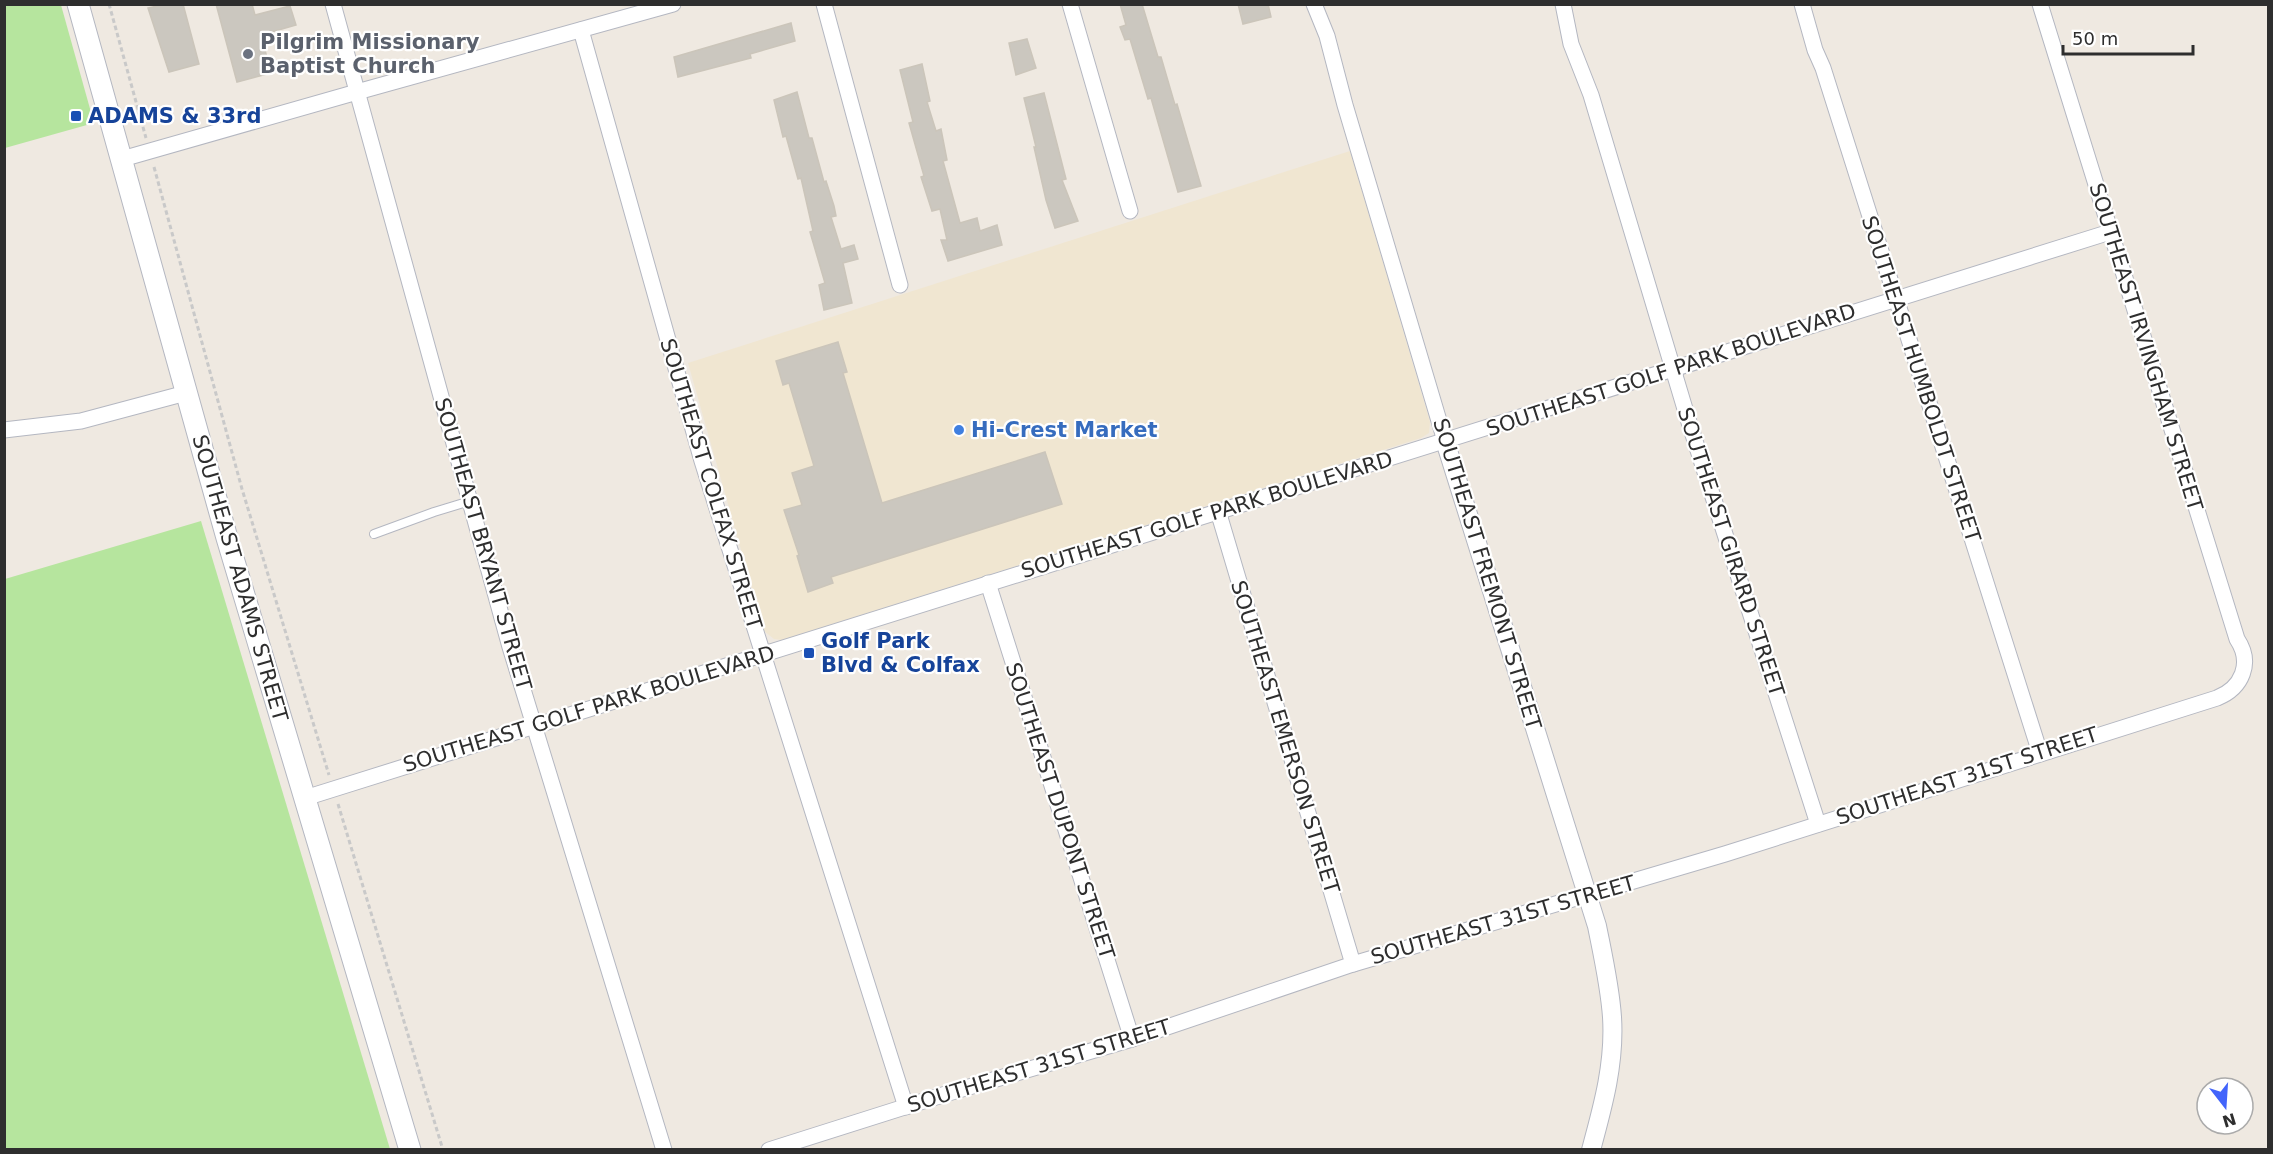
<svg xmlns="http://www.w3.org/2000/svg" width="2273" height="1154" font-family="'DejaVu Sans',sans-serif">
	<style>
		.education { fill: #f0e6d1 }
		.green { fill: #b6e59e }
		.building { fill: #cbc7bf; stroke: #cbc5ba; stroke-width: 1.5 }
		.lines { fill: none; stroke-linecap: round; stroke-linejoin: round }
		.service-casing { stroke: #b4b7c1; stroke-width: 10 }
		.minor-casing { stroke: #b4b7c1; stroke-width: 17 }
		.tertiary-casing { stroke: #b4b7c1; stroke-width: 20 }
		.secondary-casing { stroke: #b4b7c1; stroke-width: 23 }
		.path { stroke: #c9c9c9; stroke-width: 3; stroke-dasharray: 4.5 3; stroke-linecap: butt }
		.service { stroke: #fff; stroke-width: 8 }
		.minor { stroke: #fff; stroke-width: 15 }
		.tertiary { stroke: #fff; stroke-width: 18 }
		.secondary { stroke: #fff; stroke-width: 21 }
		.worship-dot { fill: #6b7280; stroke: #fff; stroke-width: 2 }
		.transit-dot { fill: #1a4fb4; stroke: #fff; stroke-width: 2 }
		.shop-dot { fill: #3f7fe0; stroke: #fff; stroke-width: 2 }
		.labels { text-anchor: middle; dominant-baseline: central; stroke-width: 4.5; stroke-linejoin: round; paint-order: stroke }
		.worship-label { font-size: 21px; font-weight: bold; fill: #5b616d; stroke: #fff; text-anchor: start }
		.transit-label { font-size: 21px; font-weight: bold; fill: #164399; stroke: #fff; text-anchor: start }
		.street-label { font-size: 21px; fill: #2e2e2e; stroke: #fff }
		.shop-label { font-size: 21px; font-weight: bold; fill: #366cbe; stroke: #fff; text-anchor: start }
	</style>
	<rect width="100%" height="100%" fill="#efe9e1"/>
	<polygon class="education" points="1350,151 1430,422 1429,433 1421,438 782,640 774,639 764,631 688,363"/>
	<g class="green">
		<polygon points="10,5 61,5 94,123 5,148 4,6"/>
		<polygon points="201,521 390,1149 5,1149 5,579"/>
	</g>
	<g class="building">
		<polygon points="166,4 183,4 199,64 169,72 148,8"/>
		<polygon points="216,4 252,4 255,15 290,6 296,25 261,35 271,73 237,82"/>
		<polygon points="1120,4 1142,4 1158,57 1161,57 1175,105 1177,104 1201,186 1178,192 1151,98 1148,99 1130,39 1125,40 1120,27 1126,25"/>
		<polygon points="1238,4 1268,4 1271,17 1243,24"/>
		<polygon points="791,23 795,41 750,54 751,58 678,77 674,57"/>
		<polygon points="1027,39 1036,68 1016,75 1009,43"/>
		<polygon points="922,64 930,101 927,102 936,131 941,129 947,160 943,161 960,223 977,218 980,231 997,225 1002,245 948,261 941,240 947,240 940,209 932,211 921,177 924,176 909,123 913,122 900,70"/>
		<polygon points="797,92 809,138 812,138 824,182 826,181 834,206 836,216 831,217 841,249 854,245 858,259 843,263 852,303 824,310 819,285 825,283 810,232 813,231 801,178 798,179 786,136 783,137 774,100"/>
		<polygon points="1044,93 1066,179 1062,180 1078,221 1055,228 1046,200 1034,147 1036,147 1024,98"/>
		<polygon points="838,342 847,372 843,373 882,503 1045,452 1062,504 831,577 833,583 808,592 797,556 799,555 784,510 802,505 792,473 814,466 789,383 783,385 776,361"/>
	</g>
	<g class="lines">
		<defs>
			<polyline id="service" points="374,534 434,512 470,501"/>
			<g id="minor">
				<polyline points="333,4 510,647 664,1150"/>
				<polyline points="824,4 900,285"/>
				<polyline points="1070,4 1130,211"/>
				<polyline points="1314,4 1327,36 1345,105 1445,441"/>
				<polyline points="1563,4 1571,44 1591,95 1688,419 1818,824"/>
				<polyline points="1802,4 1815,50 1823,68 2040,753"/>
				<polyline points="581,30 702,461 906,1107"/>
				<polyline points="122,159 357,92 673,4"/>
				<polyline points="4,430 81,421 186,393"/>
				<polyline points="1218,511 1353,964"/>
				<polyline points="988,583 1132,1039"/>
				<polyline points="305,798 2110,232"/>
				<path d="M 769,1150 L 952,1092 L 1132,1039 L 1353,964 L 1725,854 L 2217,698 C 2242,688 2253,663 2237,639 L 2040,4"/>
			</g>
			<path id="tertiary" d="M 1445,441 L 1597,926 C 1603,956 1610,987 1612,1017 C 1615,1063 1603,1106 1591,1150"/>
			<polyline id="secondary" points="78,4 227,538 410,1150"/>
		</defs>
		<use href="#service" class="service-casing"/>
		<use href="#minor" class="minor-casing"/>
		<use href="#tertiary" class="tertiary-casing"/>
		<use href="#secondary" class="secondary-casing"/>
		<g class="path">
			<polyline points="109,4 146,138"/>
			<polyline points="154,167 242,489 329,775"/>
			<polyline points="338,804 443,1150"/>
		</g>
		<use href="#service" class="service"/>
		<use href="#minor" class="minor"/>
		<use href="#tertiary" class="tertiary"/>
		<use href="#secondary" class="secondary"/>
	</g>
	<circle class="worship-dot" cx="248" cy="54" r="6"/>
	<g class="transit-dot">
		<rect x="70" y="110" width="12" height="12" rx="3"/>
		<rect x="803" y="647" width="12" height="12" rx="3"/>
	</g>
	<circle class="shop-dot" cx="959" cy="430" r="6"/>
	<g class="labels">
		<g class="worship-label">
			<text x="260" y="42">Pilgrim Missionary<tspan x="260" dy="24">Baptist Church</tspan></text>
		</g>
		<g class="transit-label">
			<text x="88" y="116">ADAMS &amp; 33rd</text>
			<text x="821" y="641">Golf Park<tspan x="821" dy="24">Blvd &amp; Colfax</tspan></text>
		</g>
		<g class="street-label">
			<text transform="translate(2146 347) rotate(73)">SOUTHEAST IRVINGHAM STREET</text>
			<text transform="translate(1671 370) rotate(-18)">SOUTHEAST GOLF PARK BOULEVARD</text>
			<text transform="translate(1921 379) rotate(72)">SOUTHEAST HUMBOLDT STREET</text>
			<text transform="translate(711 484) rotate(73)">SOUTHEAST COLFAX STREET</text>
			<text transform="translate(1207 515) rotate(-17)">SOUTHEAST GOLF PARK BOULEVARD</text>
			<text transform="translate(483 544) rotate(74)">SOUTHEAST BRYANT STREET</text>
			<text transform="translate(1731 552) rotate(72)">SOUTHEAST GIRARD STREET</text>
			<text transform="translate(1487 574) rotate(73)">SOUTHEAST FREMONT STREET</text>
			<text transform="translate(240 578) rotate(74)">SOUTHEAST ADAMS STREET</text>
			<text transform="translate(589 709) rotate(-17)">SOUTHEAST GOLF PARK BOULEVARD</text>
			<text transform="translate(1285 737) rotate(73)">SOUTHEAST EMERSON STREET</text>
			<text transform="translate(1967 776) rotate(-18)">SOUTHEAST 31ST STREET</text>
			<text transform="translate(1060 811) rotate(72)">SOUTHEAST DUPONT STREET</text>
			<text transform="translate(1503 920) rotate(-16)">SOUTHEAST 31ST STREET</text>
			<text transform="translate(1039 1066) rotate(-17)">SOUTHEAST 31ST STREET</text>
		</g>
		<g class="shop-label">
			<text x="971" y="430">Hi-Crest Market</text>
		</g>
	</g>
	<rect width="2273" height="1154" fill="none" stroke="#2e2e2e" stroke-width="12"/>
	<g transform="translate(2225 1106) rotate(163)"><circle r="28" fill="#ffffff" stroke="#ababab" stroke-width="1.5"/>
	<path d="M0-4.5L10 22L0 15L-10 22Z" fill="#4264fb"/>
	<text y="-9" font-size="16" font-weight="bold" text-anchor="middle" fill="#2e2e2e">N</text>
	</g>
	<path d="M2063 45v9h130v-9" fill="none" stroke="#2e2e2e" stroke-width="3"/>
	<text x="2072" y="45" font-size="18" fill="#2e2e2e" stroke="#ffffff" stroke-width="4.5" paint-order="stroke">50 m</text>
</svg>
